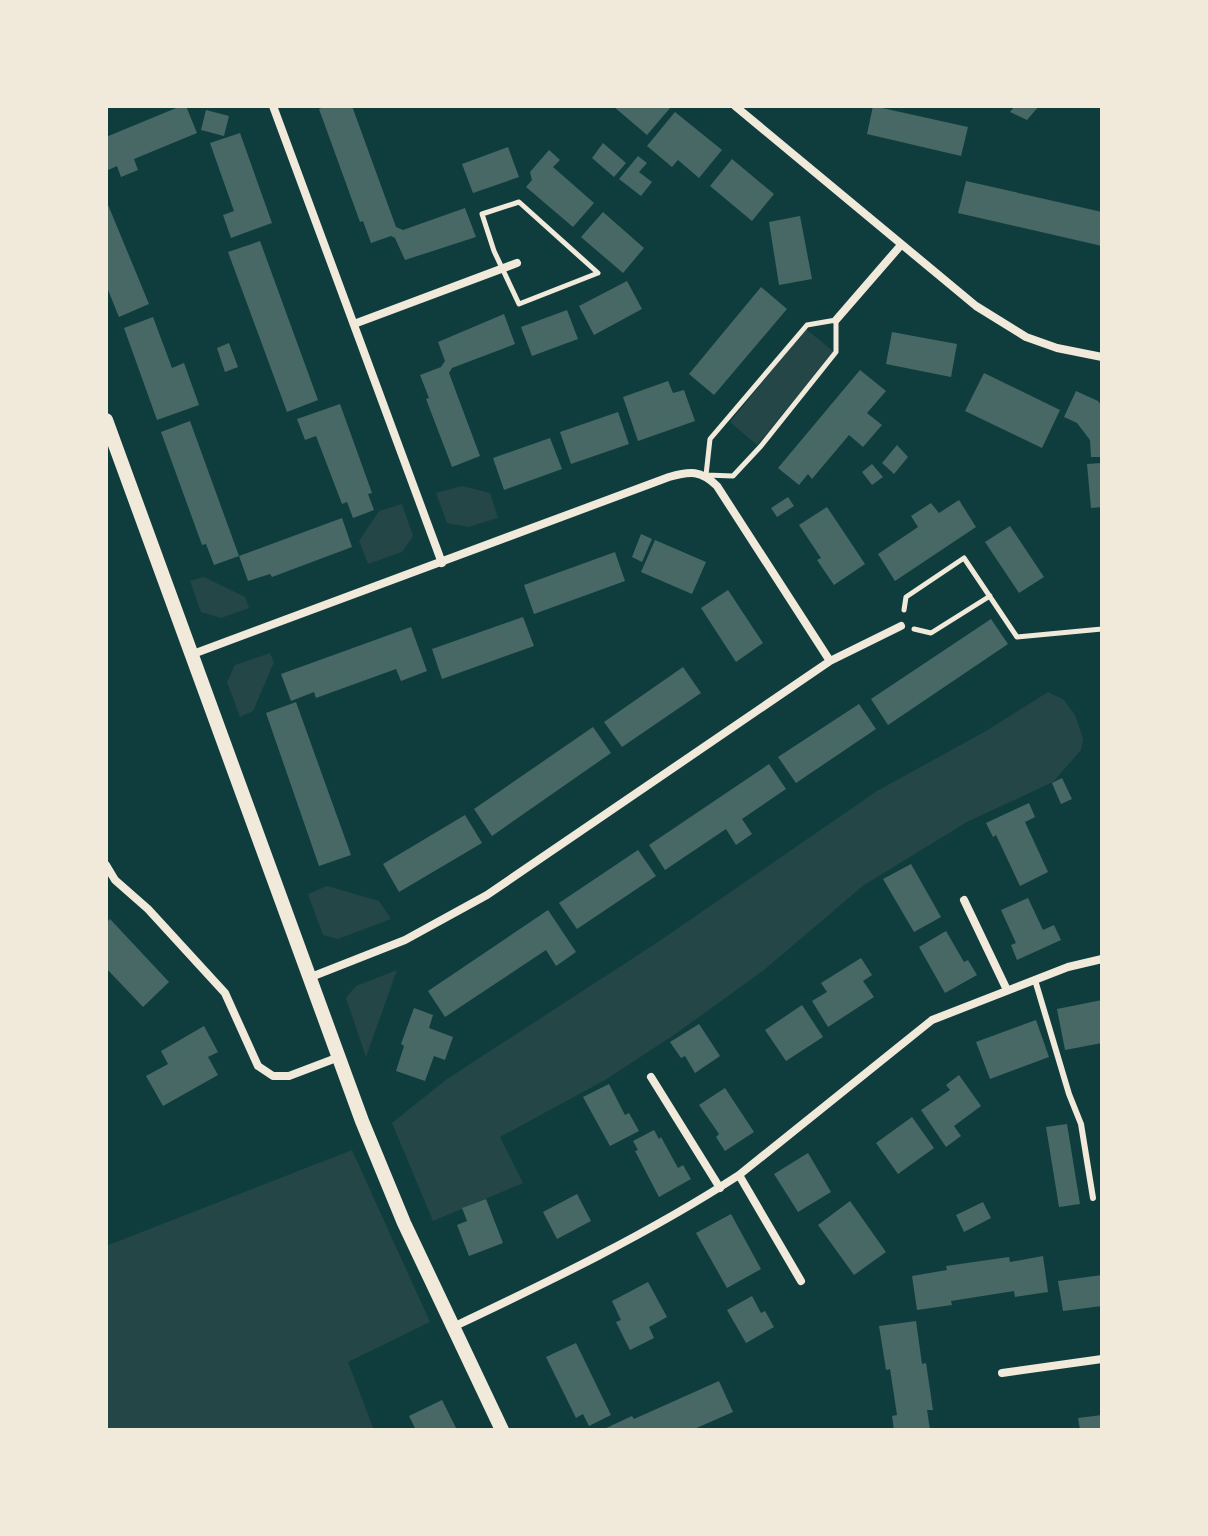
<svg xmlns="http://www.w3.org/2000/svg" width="1208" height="1536" viewBox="0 0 1208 1536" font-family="'Nunito Sans',sans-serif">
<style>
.green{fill:#244646}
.building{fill:#486865}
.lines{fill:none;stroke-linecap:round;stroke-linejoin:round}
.path{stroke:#f1e9da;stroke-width:5}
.service{stroke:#f1e9da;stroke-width:6}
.minor{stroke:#f1e9da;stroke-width:8}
.tertiary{stroke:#f1e9da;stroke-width:14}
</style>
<rect width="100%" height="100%" fill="#0f3d3e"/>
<path class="green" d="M806 329 834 352 757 445 730 422Z
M462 486 490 493 498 518 468 527 447 523 436 493Z
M402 504 413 536 402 552 368 564 359 541 379 511Z
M204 577 245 597 249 608 221 618 201 612 190 581Z
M270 653 274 662 253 711 240 717 227 682 235 665Z
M1048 692 1064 700 1075 715 1083 739 1081 750 1053 782 967 822 864 885 764 970 674 1035 605 1080 500 1137 523 1183 433 1221 392 1123 447 1079 658 942 877 791 986 731Z
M327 886 379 901 391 919 338 939 323 935 308 894Z
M397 970 366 1057 346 998 356 986Z
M352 1150 430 1322 348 1362 374 1430H106V1246Z"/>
<path class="building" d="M181 106H186L197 133 134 159 138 170 121 177 117 166 106 171V137Z
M327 106H352L396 227 403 230 465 208 476 237 405 260 395 238 391 236 371 243 363 221 360 222 319 109Z
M613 106H668L670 108 647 135Z
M873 106 968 127 961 156 867 134Z
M1015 106H1039L1027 120 1010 112Z
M206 110 229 116 224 136 201 130Z
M675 112 722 150 699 178 678 160 672 167 647 146Z
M240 133 272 223 231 238 223 215 234 211 210 143Z
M603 143 626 163 614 177 592 158Z
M508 147 519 177 473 193 462 164Z
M549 150 560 160 553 167 594 203 573 227 526 187 532 180 530 172Z
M638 156 647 163 639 172 652 182 641 196 619 179Z
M732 159 774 194 752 221 710 186Z
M966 181 1102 212V246L958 213Z
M106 200 149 304 119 317 106 285Z
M603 212 644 248 623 273 581 237Z
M800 216 812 279 779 285 769 222Z
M260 241 318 400 287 412 228 252Z
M627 281 642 309 594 335 579 306Z
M761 287 787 309 714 395 689 374Z
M567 310 578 339 532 356 521 327Z
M504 314 515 344 452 368 449 373 480 456 452 467 426 399 429 398 420 375 441 367 445 361 438 342Z
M153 317 172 368 184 363 199 405 157 420 124 328Z
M892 332 957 344 951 377 886 364Z
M229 343 238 367 225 372 217 348Z
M860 370 886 391 867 413 882 425 863 447 849 435 812 479 808 474 799 485 778 468Z
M984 373 1060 410 1042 448 965 411Z
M668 381 673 393 684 390 695 421 638 441 623 397Z
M1076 391 1098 401 1102 406V457H1091L1090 440 1077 423 1064 417Z
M340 404 372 493 368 494 374 510 353 518 347 502 342 504 316 436 305 440 297 419Z
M618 412 629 444 571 464 560 432Z
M190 421 239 556 214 565 206 544 202 545 161 432Z
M550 438 562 469 504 490 493 458Z
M897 445 908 457 894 474 882 463Z
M1102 463V507L1091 508 1087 464Z
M872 464 883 477 872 485 862 472Z
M788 497 794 506 777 517 771 508Z
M959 500 976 527 895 581 878 554 918 527 911 516 931 503 939 513Z
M827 507 865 564 834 585 817 560 821 558 799 525Z
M342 518 352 547 272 577 270 574 248 581 239 556Z
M1010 526 1044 577 1019 593 985 542Z
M641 534 652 539 642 562 632 557Z
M655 540 706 562 692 594 641 572Z
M615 552 625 581 534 614 524 585Z
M728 590 763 643 736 662 701 608Z
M523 617 534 646 442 679 432 649Z
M991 619 1008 644 888 725 871 699Z
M411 627 427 671 401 681 396 669 316 698 314 692 291 701 281 674Z
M683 667 701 693 622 747 604 722Z
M296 702 351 855 319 866 266 713Z
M859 704 876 729 796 783 778 757Z
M593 727 611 753 492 836 474 809Z
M769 764 786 789 742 819 752 834 736 845 726 829 665 870 649 845Z
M1062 778 1072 799 1061 804 1052 783Z
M1029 803 1035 817 1025 822 1048 872 1020 886 996 835 993 837 986 823Z
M465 815 482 843 399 892 383 864Z
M638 850 656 876 577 929 559 903Z
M911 864 941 917 914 932 883 879Z
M1028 898 1043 930 1054 925 1061 940 1017 960 1011 945 1016 943 1001 910Z
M548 910 576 952 556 966 546 950 445 1017 428 991Z
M110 919 169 982 143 1007 106 968V923Z
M946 931 964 962 968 960 977 975 945 993 919 947Z
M861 958 872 975 863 981 874 997 828 1027 812 1001 827 992 821 983Z
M1102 1000V1043L1065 1050 1057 1009Z
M802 1005 823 1037 786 1061 765 1030Z
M414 1008 433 1015 429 1028 453 1037 445 1060 434 1056 425 1081 396 1071 404 1046 401 1044Z
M1036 1020 1049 1057 990 1079 976 1042Z
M699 1024 720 1056 695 1073 685 1056 681 1058 670 1042Z
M204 1026 218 1052 208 1057 218 1075 163 1106 146 1076 168 1064 161 1051Z
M959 1075 981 1106 954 1126 961 1136 946 1147 921 1110 950 1090 946 1085Z
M609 1084 625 1115 629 1113 639 1131 610 1146 583 1097Z
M725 1088 754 1132 725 1151 716 1137 719 1134 699 1105Z
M912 1117 934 1148 898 1174 876 1143Z
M1067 1124 1080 1204 1059 1207 1046 1127Z
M654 1130 659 1139 661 1137 678 1168 683 1165 691 1179 659 1197 635 1151 638 1150 633 1141Z
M808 1153 831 1192 798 1212 774 1174Z
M577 1194 591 1221 557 1239 543 1212Z
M486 1199 503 1243 469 1256 457 1225 467 1221 462 1208Z
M850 1201 886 1252 854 1275 818 1225Z
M983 1202 991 1218 964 1232 956 1215Z
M731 1214 761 1269 727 1288 696 1233Z
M1043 1256 1048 1292 1015 1297 1014 1291 951 1301 952 1305 917 1310 912 1276 947 1270 946 1266 1009 1257 1010 1262Z
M1102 1275V1306L1063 1311 1058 1281Z
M648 1282 667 1317 649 1327 654 1338 630 1350 616 1322 621 1320 612 1301Z
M752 1296 761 1313 765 1311 774 1327 746 1343 727 1310Z
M916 1321 922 1364 926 1363 933 1410H927L930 1430H894L892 1416 897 1415 890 1369 886 1370 879 1326Z
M576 1343 611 1415 589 1426 583 1414 576 1418 546 1357Z
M719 1381 733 1412 692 1430H602L632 1416 634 1419Z
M442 1400 457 1430H416L409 1416Z
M1102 1415V1430H1080L1078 1418Z"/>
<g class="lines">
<path class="path" d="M519 202 598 273 519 304 494 251 482 214Z
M836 320V352L761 446 733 476 706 475 710 439 807 325Z
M904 610 906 597 964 558 1017 637 1102 629
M914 629 931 633 990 596"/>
<path class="service" d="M1035 980 1069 1094 1081 1124 1093 1198"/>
<path class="minor" d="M273 106 442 563
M735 106 976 306 1026 337 1057 348 1102 357
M836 320 901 245
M354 324 517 263
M193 654 669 477C690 471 701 470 717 486L830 661
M106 865 115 880 148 909 225 993 258 1066 273 1076H289L339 1057
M964 900 1007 990
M311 977 405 940 487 895 830 661 901 626
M651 1077 720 1188
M739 1175 801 1281
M453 1327C550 1281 648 1234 739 1175L932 1020 1068 967 1102 959
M1002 1373 1102 1359"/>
<path class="tertiary" d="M106 420 362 1121 404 1223 502 1430"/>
</g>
<rect width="1208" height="1536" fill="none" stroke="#f1e9da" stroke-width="216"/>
</svg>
